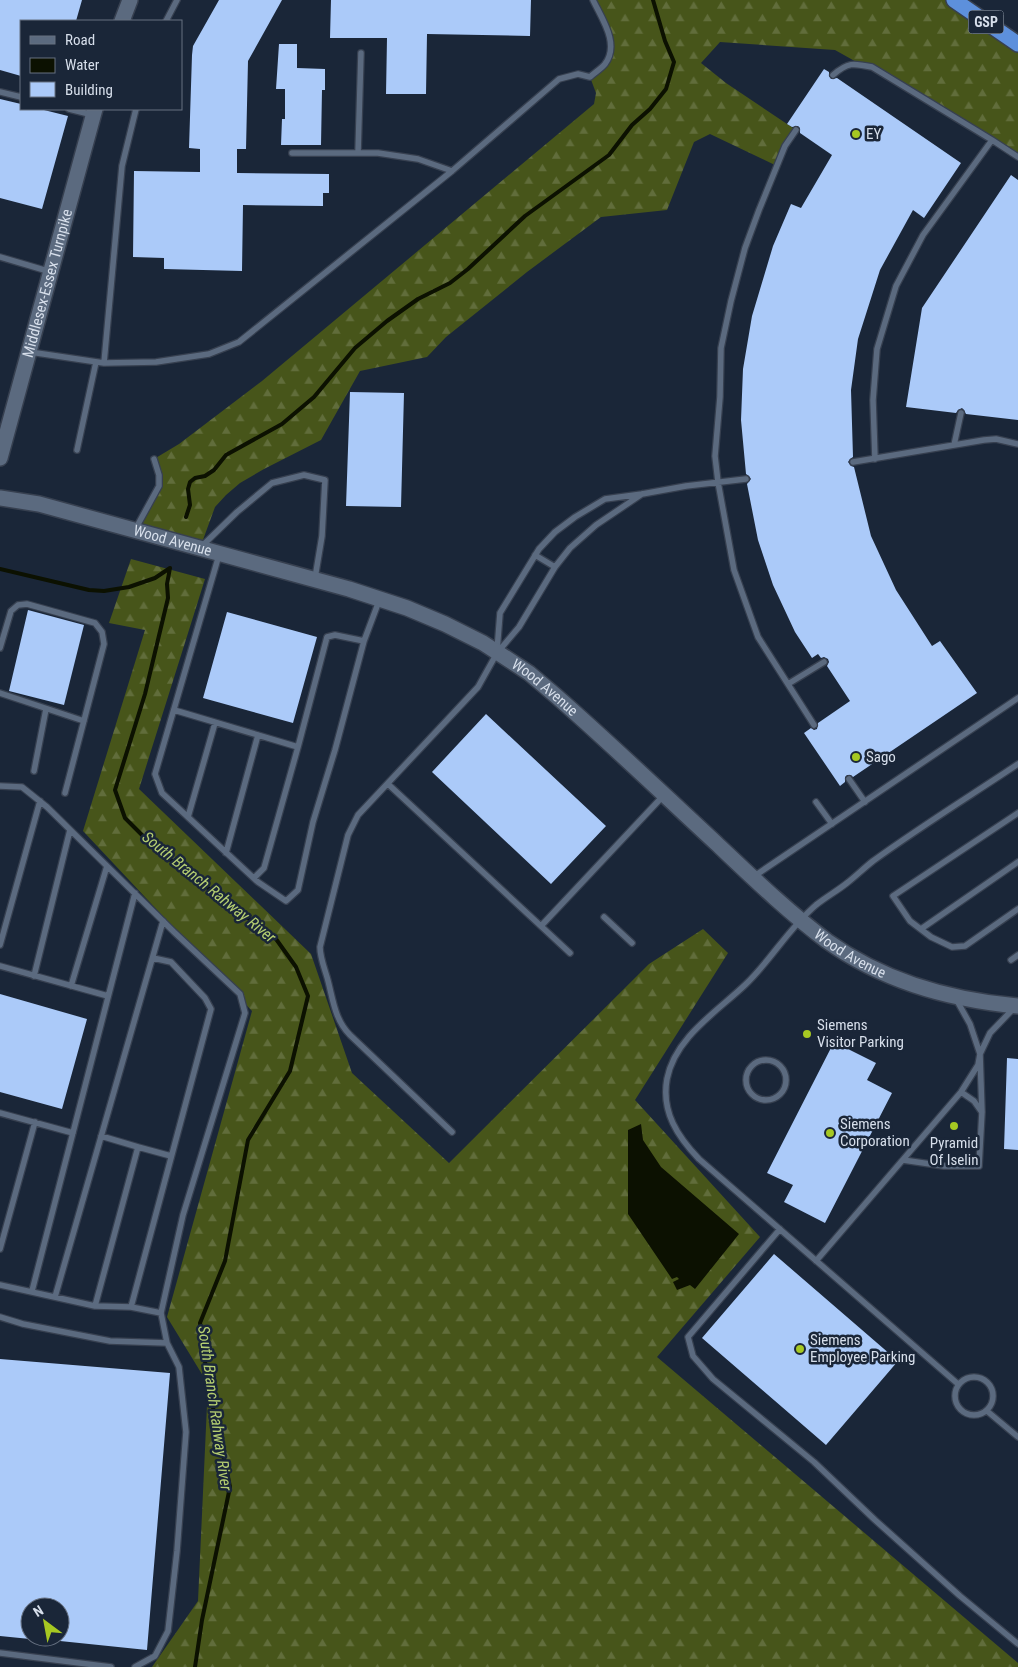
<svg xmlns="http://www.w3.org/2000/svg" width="1018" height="1667" viewBox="0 0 1018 1667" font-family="'Roboto Condensed',sans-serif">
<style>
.forest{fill:url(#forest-firs)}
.water{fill:#0c1101}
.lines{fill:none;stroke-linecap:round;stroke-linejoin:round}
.stream{stroke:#0c1101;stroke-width:4}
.building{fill:#abcaf9}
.lane-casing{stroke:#374050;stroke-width:8}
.secondary-casing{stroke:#374050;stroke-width:18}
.highway-casing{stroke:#374050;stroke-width:18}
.lane{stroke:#5b6a7f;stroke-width:5.5}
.secondary{stroke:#5b6a7f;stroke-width:15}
.highway{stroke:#5d90dc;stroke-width:15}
.poi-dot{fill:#a6c822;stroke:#1a2638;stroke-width:2}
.labels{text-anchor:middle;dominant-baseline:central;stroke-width:5;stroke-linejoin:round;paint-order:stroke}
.shield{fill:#1a2638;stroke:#9ea8b5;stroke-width:1}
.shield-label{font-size:14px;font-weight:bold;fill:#d7dfeb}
.poi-label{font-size:15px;fill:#d7dfeb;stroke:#1a2638;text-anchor:start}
.street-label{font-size:15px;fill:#d7dfeb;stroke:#1a2638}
.water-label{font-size:16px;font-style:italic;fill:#b5ce71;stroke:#1a2638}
</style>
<defs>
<pattern id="forest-firs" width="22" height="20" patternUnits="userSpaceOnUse" patternTransform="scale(1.25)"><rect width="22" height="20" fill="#47551a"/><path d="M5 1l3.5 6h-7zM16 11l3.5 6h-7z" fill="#616d3b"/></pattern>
</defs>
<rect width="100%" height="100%" fill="#1a2638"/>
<path class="forest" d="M593 0H954L1018 44V157L872 67 860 64 835 50 720 42 701 63 726 83 796 130 777 166 710 134 694 142 667 210 601 217 527 272 446 337 427 357 360 371 321 440 264 469 240 483 226 495 215 507 200 548 135 530 159 486 154 459 179 444 262 381 594 104 596 93 590 77 605 63 611 47Z
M131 559 205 579 139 789 311 954 352 1073 449 1163 649 964 703 929 728 953 635 1100 760 1237 657 1357 1018 1663V1667H152L198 1601 208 1384 167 1317 252 1011 83 831 145 630 109 623Z"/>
<path class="water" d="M641 1124 643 1140 661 1167 739 1234 695 1289 690 1285 677 1290 673 1282 679 1279 677 1277 672 1279 628 1214V1130Z"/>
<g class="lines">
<path class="stream" d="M186 517 190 505 188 489 190 482 195 478 205 476 214 470 226 455 282 424 314 397 355 348 387 321 418 299 450 283 468 269 525 216 609 155 632 125 650 109 666 89 674 62 665 41 653 0
M170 568 167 584 168 598 145 694 115 790 125 818 156 849 276 939 296 967 308 996 290 1071 248 1140 225 1261 200 1323 208 1384 230 1487 202 1620 195 1667
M0 569 89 590 104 591 129 587 155 578 170 568"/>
</g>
<path class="building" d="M0 0H82L76 21H21V76L0 70Z
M219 0H282L248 61 246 149H237V173L329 174V193H323V206L243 205 242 271 164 269V258L133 257 134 171 200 172V149L189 148 192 55 193 46Z
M331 0H531L530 36 427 34 426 94H386L387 38H330Z
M279 44H297V68L325 69V90H322L321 145H281L282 119H285V89H276Z
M824 69 829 72V76L831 79 837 78 961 163 924 218 913 210 880 270 858 339 851 390 853 457 850 459 848 462 851 466 854 467 871 536 896 590 932 646 940 641 977 693 853 777 851 775H847L845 777V782L840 786 804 733 811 728 814 730 817 729 818 723 850 701 827 666 829 662 828 659 824 657 821 658 818 654 812 658 795 632 773 585 758 540 747 484 751 479 749 476 746 474 741 420 743 369 752 316 773 246 791 204 801 208 832 155 800 133V128L798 126 792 127 787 124Z
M0 99 21 104V109H40L68 116 42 209 0 198Z
M1011 175 1018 180V420L966 414 964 410 962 408 958 410 956 413 906 407 922 308Z
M350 392 404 393 401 507 346 506Z
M28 610 84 625 64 705 9 691Z
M227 612 317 637 293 723 203 698Z
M486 714 606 826 551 884 432 772Z
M0 994 87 1019 62 1109 0 1092Z
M834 1042 876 1063 867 1080 892 1093 825 1223 784 1202 793 1185 767 1173Z
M1007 1058 1018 1059V1150L1004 1149Z
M774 1254 898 1361 826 1445 702 1338Z
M0 1359 170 1373 147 1650 60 1641V1607H30V1639L0 1636Z"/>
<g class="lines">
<defs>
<path id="lane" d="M166 21 177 0
M833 75C848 62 853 63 872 67L992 140
M0 92 21 97
M69 109 93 115
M796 130 785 146 759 210 745 248 731 301 721 348 720 397 715 456 718 482 734 570 758 637 814 725
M292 153H378L418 159 452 171
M358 153 361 53
M0 257 51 272
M30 352 104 363 156 362 209 354 239 342 452 171 559 79 578 74 590 77C594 73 601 69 605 64 620 44 602 19 593 0
M104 363 122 166 136 109
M954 445 961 413
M77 450 96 362
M875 459 873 400 877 349 896 286 923 235 992 140 1018 157
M853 462 984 440 996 439 1018 444
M136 528 159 486V475L154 459
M201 547 237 512 272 483 304 475 325 480 322 536 315 578
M219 555 155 774 162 793 258 882 286 901 298 890 313 822 335 750 364 641 379 601
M535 555 555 567
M0 648 11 611 18 605 27 604 95 623 102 632 104 644 65 793
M497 651 500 613 539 549 555 532 575 517 605 499 642 494 686 486 746 479
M788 684 824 662
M0 693 84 721
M174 710 298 747 327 637 335 635 364 641
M34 771 46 709
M849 779 865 802
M388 784 570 953
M0 786 22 787 47 807 174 932 240 994 245 1013 183 1215 161 1313 131 1307 95 1306 0 1285
M816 802 832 824
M1018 813 893 896 910 921 931 937 952 947 965 946 1018 909
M188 817 215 723
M226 853 258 735
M753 877 1018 698
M254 878 264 868 298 747
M604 917 632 943
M541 926 664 795
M921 929 1018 862
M0 945 40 801
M1011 960 1018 955
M0 966 108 996
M34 976 70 830
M71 986 107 866
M746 1080a20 20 0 1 1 40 0a20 20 0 1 1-40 0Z
M961 1092 974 1101 981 1111
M0 1113 73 1133
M452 1132 350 1035C334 1019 333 998 327 977 324 967 320 957 320 947L348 835 358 815 478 687 497 653 519 627 555 567 570 548 596 525 642 494
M138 1147 171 1156
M903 1160 944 1166H979L982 1112 980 1054 970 1024 956 999
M780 1229 688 1337 693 1356 713 1379 814 1462 875 1520 960 1596 1018 1644
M0 1249 35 1122
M816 1261 961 1092 978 1065 980 1054 990 1033 1014 1008
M32 1291 135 893
M55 1297 163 921
M95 1306 138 1147 101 1136
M131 1307 211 1009 205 998 171 962 153 958
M0 1317 23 1324 110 1341 167 1343
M955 1396a19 19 0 1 1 38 0a19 19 0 1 1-38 0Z
M958 1384 699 1159C678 1137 661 1112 667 1079 675 1037 718 1011 746 984 771 960 789 928 816 905 826 897 837 891 847 883 856 876 864 868 873 861 920 827 970 796 1018 764
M987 1411 1018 1437
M0 1653 111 1667
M135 1667 155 1656 168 1631 177 1551 186 1432 179 1367 167 1343 161 1313"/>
<g id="secondary">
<path d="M122 21 130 0"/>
<path id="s1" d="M0 458 95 109"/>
<path id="s2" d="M0 498 39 504 349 589 407 608 445 624 483 643 529 673 555 695C610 743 663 794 716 843 752 877 787 911 827 941 883 981 950 1000 1018 1006"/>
</g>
<path id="highway" d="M954 0 1018 44"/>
</defs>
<use href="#lane" class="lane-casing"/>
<use href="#secondary" class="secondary-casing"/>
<use href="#highway" class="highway-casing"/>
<use href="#lane" class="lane"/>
<use href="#secondary" class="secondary"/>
<use href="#highway" class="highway"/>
</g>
<g class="poi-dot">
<circle cx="856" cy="134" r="5"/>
<circle cx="856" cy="757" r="5"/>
<circle cx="807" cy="1034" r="5"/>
<circle cx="954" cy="1126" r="5"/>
<circle cx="830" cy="1133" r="5"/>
<circle cx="800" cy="1349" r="5"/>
</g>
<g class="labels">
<rect class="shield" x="968.5" y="10.5" width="35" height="23" rx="4"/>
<g class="shield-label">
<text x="986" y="22">GSP</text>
</g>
<g class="poi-label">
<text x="866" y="134">EY</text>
<text x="866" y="757">Sago</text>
<text x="817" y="1025">Siemens<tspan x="817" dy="17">Visitor Parking</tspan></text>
<text x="840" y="1124">Siemens<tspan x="840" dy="17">Corporation</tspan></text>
<text x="954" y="1143" text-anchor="middle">Pyramid<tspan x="954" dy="17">Of Iselin</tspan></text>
<text x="810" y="1340">Siemens<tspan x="810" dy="17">Employee Parking</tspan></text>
</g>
<g class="street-label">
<text stroke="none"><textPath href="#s1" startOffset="181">Middlesex-Essex Turnpike</textPath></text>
<text stroke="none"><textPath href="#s2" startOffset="178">Wood Avenue</textPath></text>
<text stroke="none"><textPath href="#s2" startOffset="582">Wood Avenue</textPath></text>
<text stroke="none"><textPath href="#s2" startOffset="988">Wood Avenue</textPath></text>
</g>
<g class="water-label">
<text transform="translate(209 887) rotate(39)">South Branch Rahway River</text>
<text transform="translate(215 1408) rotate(82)">South Branch Rahway River</text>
</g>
</g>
<rect x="20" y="20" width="162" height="90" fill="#1a2638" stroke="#667080"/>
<rect x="30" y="36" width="25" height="8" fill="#5b6a7f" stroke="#667080"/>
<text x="65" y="45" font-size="15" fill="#d7dfeb">Road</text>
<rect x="30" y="58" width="25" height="15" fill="#0c1101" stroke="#667080"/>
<text x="65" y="70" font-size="15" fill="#d7dfeb">Water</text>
<rect x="30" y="82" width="25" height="15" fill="#abcaf9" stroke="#667080"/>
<text x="65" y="95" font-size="15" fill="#d7dfeb">Building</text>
<g transform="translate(45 1622) rotate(328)"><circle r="24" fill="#1a2638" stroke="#667080"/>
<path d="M0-4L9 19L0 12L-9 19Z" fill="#a6c822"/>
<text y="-8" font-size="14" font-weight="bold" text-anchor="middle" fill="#d7dfeb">N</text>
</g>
</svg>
